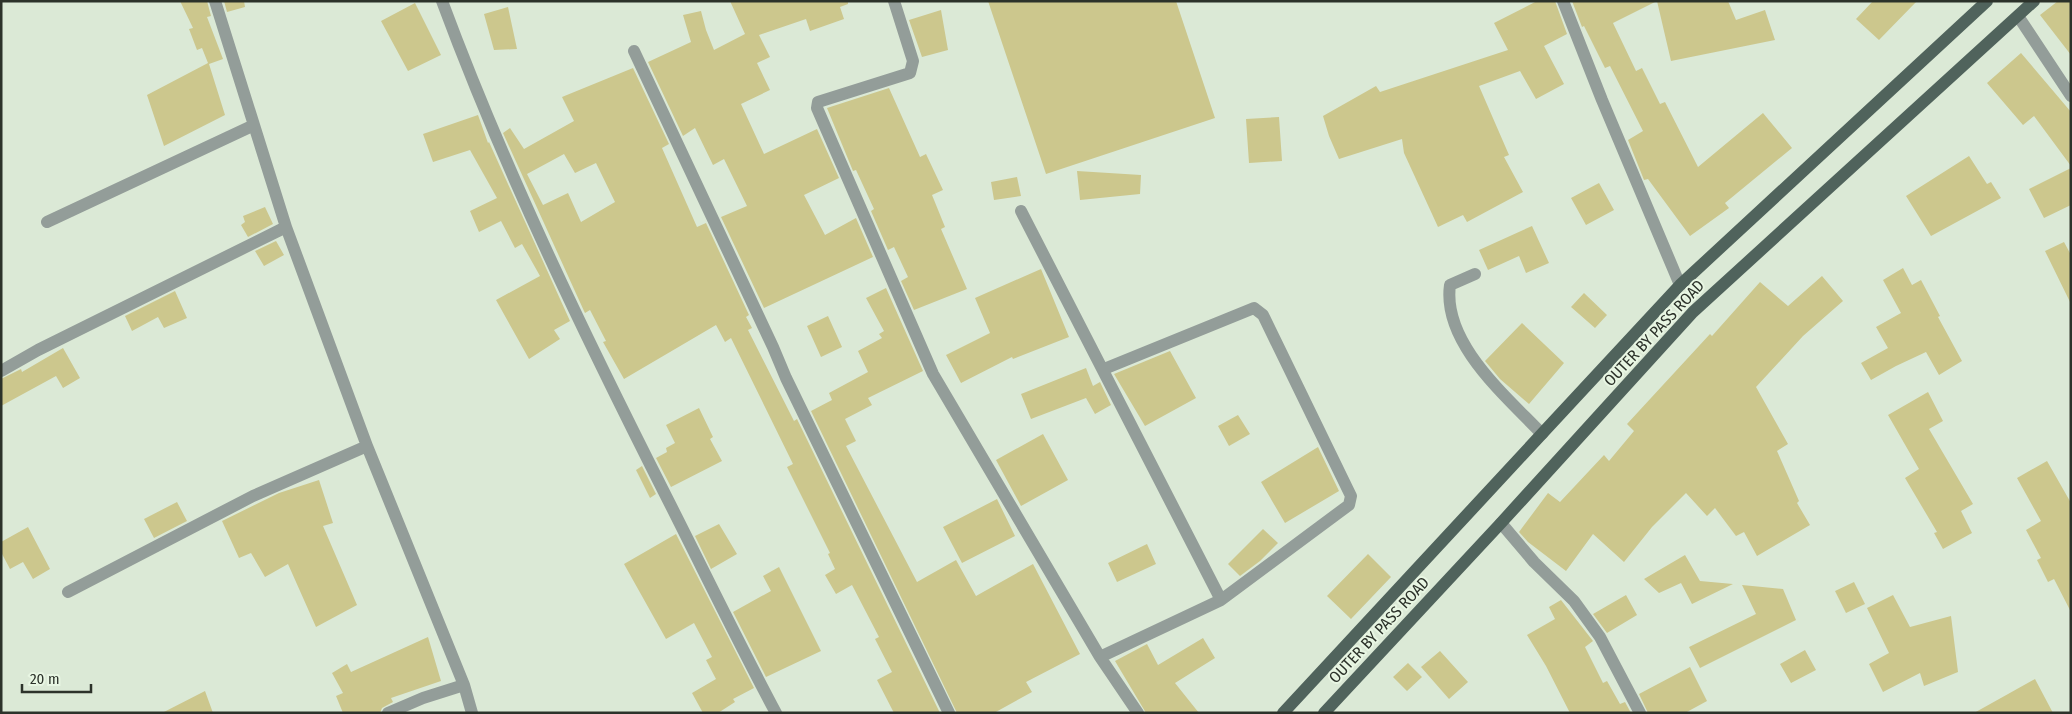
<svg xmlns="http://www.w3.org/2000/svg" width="2072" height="714" viewBox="0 0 2072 714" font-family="'Fira Sans Condensed',sans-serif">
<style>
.building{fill:#ccc78d;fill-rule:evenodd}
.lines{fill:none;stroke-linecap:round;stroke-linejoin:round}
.minor{stroke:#939d99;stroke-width:12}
.major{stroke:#50635c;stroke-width:12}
.labels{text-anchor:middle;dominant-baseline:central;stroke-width:4;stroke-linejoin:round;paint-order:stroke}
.street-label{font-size:16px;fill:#2c322a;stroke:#e8f6e3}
</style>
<rect width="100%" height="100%" fill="#dbe9d6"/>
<path class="building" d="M180 1H207L211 16 207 17 223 59 209 64 225 115 164 146 147 95 208 63 202 48 197 50 189 29 193 28Z
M224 1H244L245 7 227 12Z
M730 1H848V4L840 7 844 19 810 31 806 19 759 35 770 57 757 63 770 90 741 104 764 154 817 129 839 178 804 195 825 235 856 218 873 257 764 308 721 217 747 206 724 159 713 165 695 128 683 136 648 62 691 42 683 15 701 11 706 30 714 50 745 34Z
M988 1H1176L1215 118 1046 174Z
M1537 1H1555L1567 34 1544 46 1564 84 1536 99 1520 71 1479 86 1509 155 1504 157 1523 192 1467 222 1463 215 1438 227 1404 153 1402 139 1339 159 1329 136 1323 116 1376 86 1380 92 1508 50 1494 23Z
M1572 1H1728L1736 20 1765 10 1775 40 1671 61 1657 1 1613 23 1636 71 1642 68 1660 104 1665 102 1698 167 1763 113 1792 148 1725 203 1729 208 1690 236 1648 179 1644 180 1628 140 1643 131 1610 66 1605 68 1584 26 1582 27Z
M1873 1H1917L1879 40 1856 19Z
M2058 1H2071V55L2040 15Z
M415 3 441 55 408 71 381 21Z
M508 7 517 49 494 50 484 14Z
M941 10 948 50 922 57 909 20Z
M2021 53 2071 112V166L2034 116 2023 125 1987 83Z
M633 68 669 144 662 148 697 227 706 223 749 315 746 317 752 328 748 330 794 421 797 419 940 713H894L877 680 892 672 875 639 879 637 852 585 836 594 825 575 835 569 828 554 830 553 787 467 793 464 731 338 725 342 716 325 624 379 603 342 606 341 590 310 585 313 584 311 503 133 510 128 524 149 574 121 562 97ZM564 154 575 173 596 163 615 202 581 222 568 193 543 205 527 174Z
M889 88 920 157 926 154 943 190 932 195 945 227 941 229 967 289 914 310 901 281 908 277 894 247 888 250 871 211 874 209 856 170 853 171 827 108Z
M478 115 488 143 489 142 570 321 554 330 560 339 529 359 496 300 540 276 522 244 515 248 501 221 479 232 470 211 497 198 470 150 433 162 423 134Z
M1279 117 1282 161 1249 163 1246 119Z
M1969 156 1987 184 1991 182 2001 198 1931 236 1906 196Z
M2071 168V205L2044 218 2029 189Z
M1077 171 1141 175 1140 194 1080 200Z
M1017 177 1021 196 994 200 991 182Z
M1599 183 1614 210 1586 225 1571 198Z
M265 207 273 224 248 237 241 225 245 222 243 216Z
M1532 226 1549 263 1526 273 1519 256 1488 270 1479 250Z
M276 241 284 255 264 266 255 251Z
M2064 242 2071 255V304L2045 251Z
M1903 268 1912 285 1921 280 1940 316 1938 317 1962 361 1939 375 1926 352 1896 366 1871 380 1861 363 1888 348 1876 327 1901 313 1883 280Z
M1041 269 1069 337 1013 359 1012 357 961 383 946 355 990 333 975 298Z
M1822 276 1843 301 1803 336 1756 387 1788 444 1777 451 1799 501 1797 503 1810 525 1757 556 1744 532 1736 536 1715 508 1707 516 1686 493 1652 527 1624 562 1593 534 1566 571 1528 542 1519 532 1548 493 1560 502 1604 455 1609 461 1634 431 1627 424 1710 334 1712 336 1760 282 1788 306Z
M886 288 923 371 868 398 872 405 845 419 856 441 846 446 917 582 956 560 976 596 1033 564 1080 654 1026 682 1032 692 994 713H957L811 411 832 400 829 393 868 372 858 351 882 338 879 334 884 331 866 298Z
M175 291 187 318 164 328 158 317 132 331 125 316Z
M1584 293 1607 315 1595 328 1571 307Z
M828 316 842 347 821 357 807 326Z
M1522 323 1564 363 1529 404 1500 379 1485 361Z
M63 348 80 378 63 388 56 376 1 406V379L21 369 22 372Z
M1170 351 1196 398 1145 426 1114 374Z
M1086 368 1093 386 1100 382 1111 405 1095 414 1086 398 1031 419 1021 394Z
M1928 392 1943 421 1929 429 1973 504 1961 511 1972 533 1943 549 1934 533 1937 532 1905 478 1919 469 1888 415Z
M699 408 713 437 710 439 722 461 671 487 656 458 667 452 666 448 675 443 666 425Z
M1238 415 1250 434 1229 446 1218 426Z
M1043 434 1068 480 1021 506 996 460Z
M1318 447 1339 491 1285 523 1261 482Z
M2047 461 2071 503V612L2054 579 2048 582 2037 560 2041 558 2026 530 2041 521 2017 478Z
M642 466 656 494 650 498 636 470Z
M319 480 333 523 323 526 357 605 316 627 288 564 265 577 251 553 239 558 222 521 279 493Z
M997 499 1015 536 962 563 943 527Z
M177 502 187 521 154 538 144 519Z
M719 524 737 554 711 569 695 536Z
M28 527 50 569 33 579 23 562 10 569 1 552V542Z
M1263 529 1278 543 1260 561 1240 576 1228 564Z
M676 534 754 688 733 699 735 702 718 713H703L692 693 716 679 706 660 712 657 694 623 666 639 624 564Z
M1147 544 1156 564 1117 582 1108 563Z
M1368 554 1391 577 1351 619 1327 596Z
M1685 555 1700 581 1733 584 1692 604 1681 583 1659 593 1644 579Z
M779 567 821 651 766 677 733 612 771 591 763 576Z
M1854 582 1865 604 1846 613 1835 591Z
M1742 585 1783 589 1796 620 1700 668 1689 647 1756 614Z
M1626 595 1637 615 1607 633 1593 614Z
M1893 595 1910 627 1951 616 1958 672 1924 686 1920 673 1883 692 1869 664 1889 653 1867 608Z
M1561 600 1593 641 1585 647 1603 683 1607 681 1620 704 1625 702 1631 713H1570L1546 666 1527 635 1555 619 1549 607Z
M428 637 441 681 391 698 393 702 382 708 380 713H343L336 696 343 693 332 673 347 664 351 672Z
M1203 638 1215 658 1175 683 1199 713H1146L1115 661 1147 644 1158 665Z
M1805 650 1816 670 1791 683 1780 664Z
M1440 651 1468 682 1449 699 1421 667Z
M1408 663 1422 677 1407 691 1393 677Z
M1690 667 1707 701 1685 713H1648L1639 694Z
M2035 679 2053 713H1974Z
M205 691 213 713H162Z"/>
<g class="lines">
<path class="minor" d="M215 1 286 227 367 446 464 685 472 713
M442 1C505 171 585 336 667 498 703 569 738 642 776 713
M894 1 913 61 910 73 818 102 817 108 933 374 1100 657 1138 713
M1563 1 1602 100 1680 285
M2018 16 2071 96
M634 51 773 347 786 378 949 713
M1021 211 1221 600
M47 222 252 126
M1475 274 1450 285C1442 343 1506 396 1542 434
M1 371 38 350 286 227
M1501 523 1534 562 1574 601 1600 637 1640 713
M68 592 253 496 367 446
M1100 657 1221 600 1349 505 1351 496 1263 315 1254 308 1104 369
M388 713 423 698 464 685"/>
<path class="major" d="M1283 713 1680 285 1987 1
M1324 713 1501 523 1693 312 2034 1"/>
</g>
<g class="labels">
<g class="street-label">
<text transform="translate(1654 333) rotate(-47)">OUTER BY PASS ROAD</text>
<text transform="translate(1379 630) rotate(-47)">OUTER BY PASS ROAD</text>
</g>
</g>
<rect width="2072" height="714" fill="none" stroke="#2c322a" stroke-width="5"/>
<path d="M22 684v8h69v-8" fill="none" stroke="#2c322a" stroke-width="2.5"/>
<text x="30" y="684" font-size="15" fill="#2c322a" stroke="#e8f6e3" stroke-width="4" paint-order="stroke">20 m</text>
</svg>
